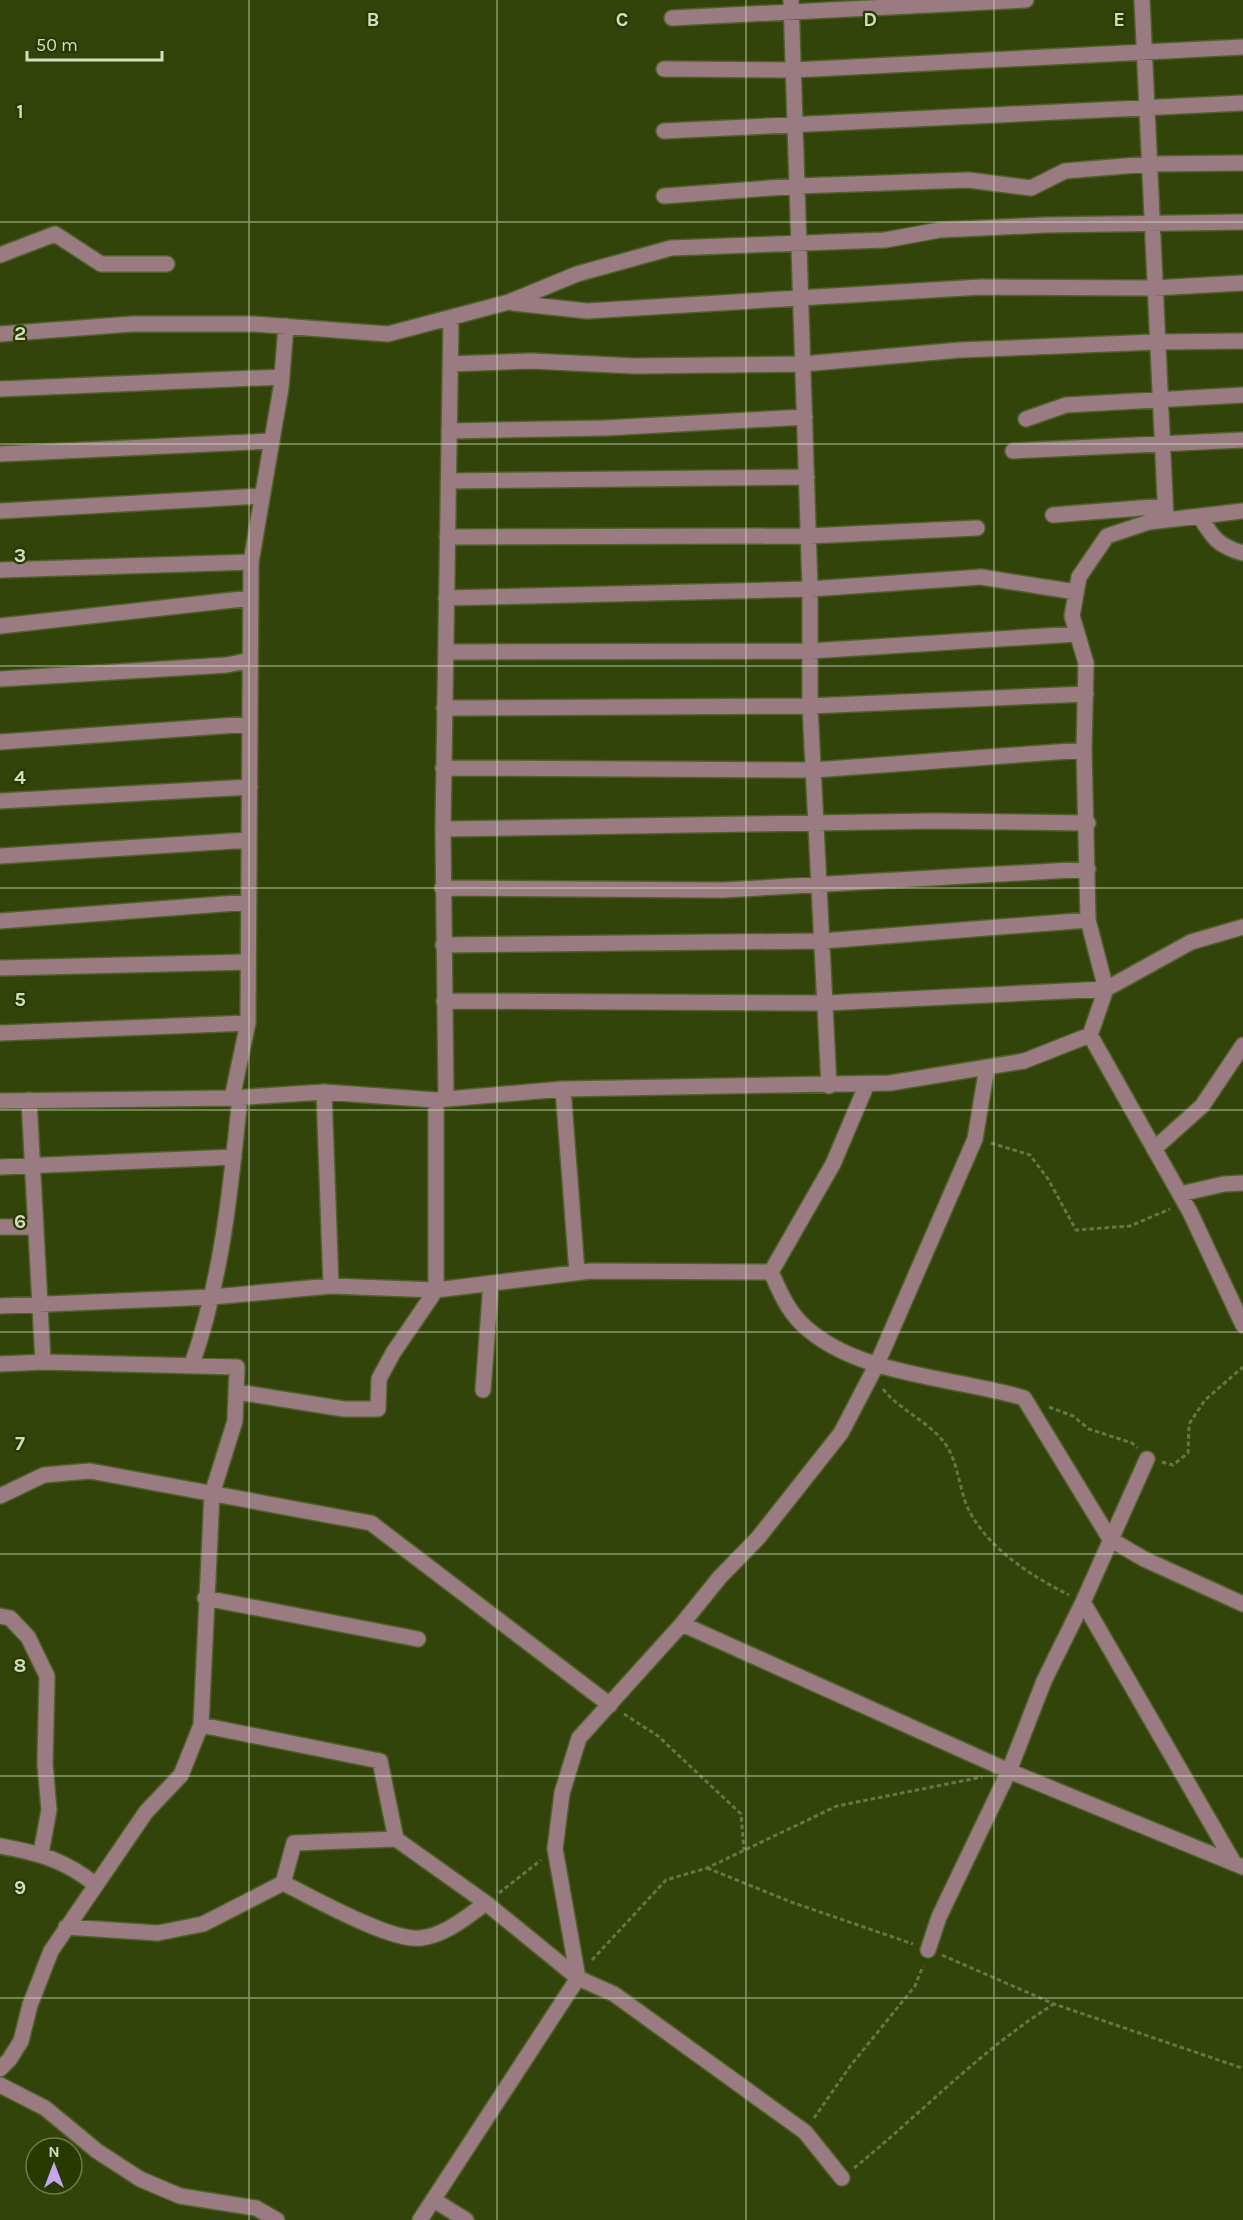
<svg xmlns="http://www.w3.org/2000/svg" width="1243" height="2220" viewBox="0 0 1243 2220" font-family="Karla,sans-serif">
<style>
.lines{fill:none;stroke-linecap:round;stroke-linejoin:round}
.minor-casing{stroke:#50602b;stroke-width:18}
.path{stroke:#677645;stroke-width:3;stroke-dasharray:4.5 3;stroke-linecap:butt}
.minor{stroke:#997b81;stroke-width:15}
.grid{fill:none;stroke:#d2dec0;stroke-width:1.5;stroke-opacity:0.55}
.grid-label{font-size:20px;text-anchor:middle;font-weight:bold;fill:#d2dec0;stroke:#293a00;stroke-width:4.5;stroke-linejoin:round;paint-order:stroke}
</style>
<rect width="100%" height="100%" fill="#33440a"/>
<g class="lines">
<defs>
<path id="minor" d="M791 0 810 589V706L829 1086
M1142 0 1166 520
M672 18 1026 0
M664 69 794 70 1243 47
M664 131 1243 103
M664 196 797 186 968 180 1031 188 1065 171 1149 164 1243 163
M0 255 55 234 101 264H167
M513 303 587 311 981 287 1154 288 1243 283
M0 334 132 324H253L388 334 509 302 577 274 671 248 885 240 940 230 1045 225 1243 222
M450 364 531 361 635 366 803 364 960 350 1156 342 1243 341
M0 389 282 377
M1026 419 1066 405 1243 395
M449 431 605 428 805 417
M1013 451 1243 440
M0 454 271 441
M448 481 807 477
M0 511 262 496
M1053 515 1165 506
M1200 517C1213 538 1218 546 1243 553
M447 537 808 536 977 528
M0 570 251 562
M446 598 810 589 981 577 1076 592
M0 626 251 598
M447 652 810 651 1077 634
M0 679 227 665 250 660
M444 708 810 706 1086 694
M0 742 250 724
M443 768 814 770 1084 750
M0 801 250 787
M443 829 936 821 1088 823
M0 856 249 840
M442 888 723 890 1088 869
M0 921 249 902
M443 945 823 941 1088 920
M0 968 248 962
M444 1001 826 1003 1106 989 1088 920 1084 750 1086 663 1072 616 1079 577 1107 536 1149 522 1243 511
M0 1033 248 1023
M1090 1035 1190 1212 1243 1325
M563 1089 577 1272
M324 1092 331 1286
M232 1098 248 1023 251 562 281 388 286 326
M446 1099 443 829 451 318
M29 1100 43 1362
M0 1101 232 1098 324 1092 436 1100 563 1089 890 1083 1024 1061 1090 1035 1106 989 1191 942 1243 927
M1154 1149 1202 1106 1243 1045
M0 1167 234 1157
M1180 1194 1224 1184 1243 1183
M0 1227H36
M771 1272C779 1290 787 1309 801 1323 854 1376 955 1377 1024 1398L1110 1539 1144 1559 1243 1604
M771 1272 833 1164 867 1084
M0 1306 212 1297 331 1286 436 1290 591 1271 771 1272
M0 1364 43 1362 237 1367 235 1421 212 1494 201 1725 181 1775 146 1812 51 1951 30 2005 21 2041 9 2060 0 2069
M192 1364C222 1279 231 1186 240 1097
M483 1390 491 1283
M238 1392 344 1409H378L379 1379 393 1353 436 1290V1100
M1147 1459 1083 1602 1234 1863
M0 1496 44 1475 90 1471 371 1523 610 1705
M205 1598 418 1639
M0 1616 10 1618 28 1637 47 1676 45 1764 49 1810 41 1853
M682 1624 1009 1771 1243 1867
M201 1725 380 1761 396 1839
M0 1846C39 1853 65 1860 96 1885
M283 1883 294 1843 396 1839 486 1903 578 1978 614 1994 805 2132 842 2178
M66 1927 158 1933 203 1924 283 1883C312 1897 391 1942 421 1938 446 1935 466 1917 486 1903
M928 1950 939 1917 1009 1771 1044 1681 1083 1602
M0 2085 45 2108 97 2151 140 2179 180 2196 256 2208 277 2220
M434 2200 466 2220
M420 2220 578 1978 555 1849 562 1793 579 1738 682 1624 720 1577 758 1538 841 1433 877 1364 975 1139 987 1067"/>
</defs>
<use href="#minor" class="minor-casing"/>
<path class="path" d="M991 1143 1030 1155 1048 1179 1076 1230 1130 1226 1170 1209
M883 1389C901 1412 932 1422 948 1448 957 1464 959 1483 965 1501 981 1544 1029 1575 1069 1595
M1049 1407 1073 1416 1089 1429 1132 1443 1137 1448
M1162 1462 1173 1465 1188 1453 1189 1424 1205 1400 1243 1367
M624 1714 658 1736 741 1814 744 1850
M707 1868 791 1902 913 1944
M499 1893 541 1860
M942 1955 1054 2004 1242 2068
M592 1960 666 1880 707 1868 837 1806 982 1777
M814 2118 851 2065 915 1986 923 1966
M854 2168C921 2114 980 2050 1054 2004"/>
<use href="#minor" class="minor"/>
</g>
<path class="grid" d="M249 0V2220M497 0V2220M746 0V2220M994 0V2220M0 222H1243M0 444H1243M0 666H1243M0 888H1243M0 1110H1243M0 1332H1243M0 1554H1243M0 1776H1243M0 1998H1243"/>
<g class="grid-label">
<text x="373" y="26">B</text>
<text x="622" y="26">C</text>
<text x="870" y="26">D</text>
<text x="1119" y="26">E</text>
<text x="20" y="118">1</text>
<text x="20" y="340">2</text>
<text x="20" y="562">3</text>
<text x="20" y="784">4</text>
<text x="20" y="1006">5</text>
<text x="20" y="1228">6</text>
<text x="20" y="1450">7</text>
<text x="20" y="1672">8</text>
<text x="20" y="1894">9</text>
</g>
<g transform="translate(54 2166)"><circle r="28" fill="#293a00" stroke="#6d7c4d" stroke-width="1.5"/>
<path d="M0-4.5L10 22L0 15L-10 22Z" fill="#c7a6ef"/>
<text y="-9" font-size="16" font-weight="bold" text-anchor="middle" fill="#d2dec0">N</text>
</g>
<path d="M27 51v9h135v-9" fill="none" stroke="#d2dec0" stroke-width="3"/>
<text x="36" y="51" font-size="18" fill="#d2dec0" stroke="#293a00" stroke-width="4.5" paint-order="stroke">50 m</text>
</svg>
